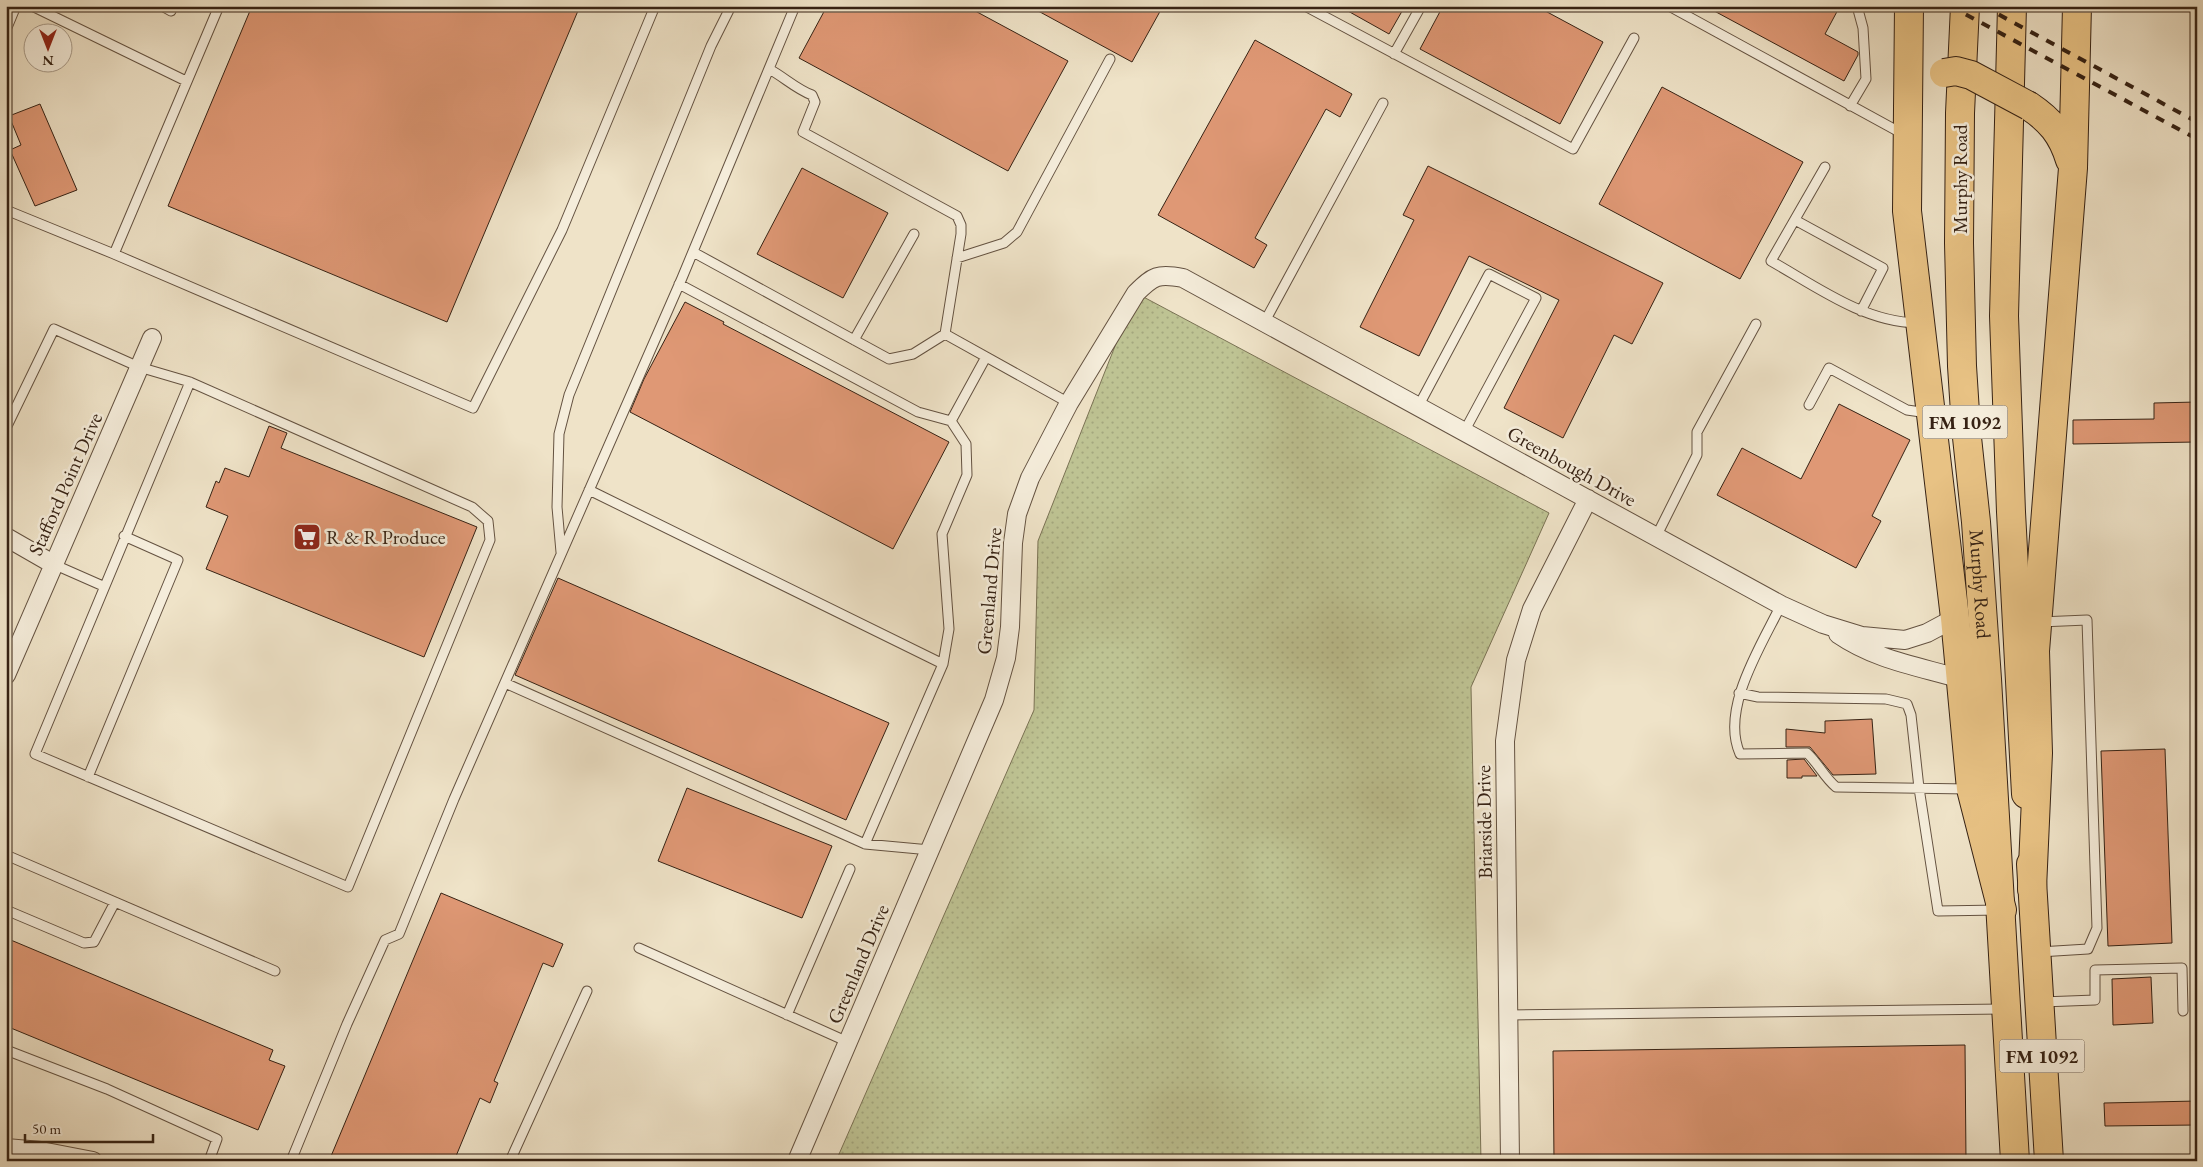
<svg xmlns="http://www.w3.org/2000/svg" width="2203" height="1167" viewBox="0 0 2203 1167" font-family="'EB Garamond',serif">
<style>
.grass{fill:url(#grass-dots);stroke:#7a7254}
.building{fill:#df9875;stroke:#362214}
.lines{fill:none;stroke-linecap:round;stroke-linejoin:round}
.lane-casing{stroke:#645241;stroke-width:11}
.street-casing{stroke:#645241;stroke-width:20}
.primary-casing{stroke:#362214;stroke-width:30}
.highway-casing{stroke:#362214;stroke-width:30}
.lane{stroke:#f5eddb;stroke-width:9}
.street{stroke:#f5eddb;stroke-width:18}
.primary{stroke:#e8c284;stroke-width:28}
.highway{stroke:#e8c284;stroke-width:28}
.rail{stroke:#362214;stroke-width:4;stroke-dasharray:9 9;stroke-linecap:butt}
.highway-bridge-casing{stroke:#362214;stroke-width:30;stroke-linecap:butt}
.highway-bridge{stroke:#e8c284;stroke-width:28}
.labels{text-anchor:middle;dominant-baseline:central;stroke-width:5;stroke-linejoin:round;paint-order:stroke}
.shield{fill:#f5eddb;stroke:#6f5f50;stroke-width:1}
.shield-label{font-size:19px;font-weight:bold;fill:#362214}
.street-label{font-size:20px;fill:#362214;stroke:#f5eddb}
.poi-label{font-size:20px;fill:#362214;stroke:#f5eddb;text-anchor:start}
</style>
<defs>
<pattern id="grass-dots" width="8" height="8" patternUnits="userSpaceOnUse" patternTransform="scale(1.25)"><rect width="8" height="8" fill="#bec393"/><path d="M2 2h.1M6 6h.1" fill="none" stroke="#a4a77e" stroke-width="1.8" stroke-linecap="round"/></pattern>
</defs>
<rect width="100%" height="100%" fill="#efe3c8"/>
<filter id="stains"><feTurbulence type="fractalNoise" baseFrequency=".004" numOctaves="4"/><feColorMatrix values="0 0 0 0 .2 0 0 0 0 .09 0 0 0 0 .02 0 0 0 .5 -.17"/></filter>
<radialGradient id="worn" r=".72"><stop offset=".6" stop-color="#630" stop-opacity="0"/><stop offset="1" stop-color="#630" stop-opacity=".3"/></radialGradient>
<path class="grass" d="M1136 293 1549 513 1471 687 1481 1161H836L1034 710 1038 541Z"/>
<path class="building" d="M252 6H580L447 322 168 206Z
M827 6H966L1068 61 1008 171 799 58Z
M1029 6H1163L1132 62Z
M1339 6H1405L1389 34Z
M1443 6H1536L1603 42 1560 124 1420 49Z
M1705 6H1840L1825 34 1858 52V55L1844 81Z
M1255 40 1352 94 1340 117 1326 109 1255 238 1267 245 1254 268 1158 215Z
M1662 87 1803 162 1740 279 1599 204Z
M40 104 77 190 35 206 10 150 21 145 9 116Z
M1428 166 1663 283 1632 344 1614 335 1563 438 1504 408 1559 300 1469 256 1419 356 1360 327 1414 220 1403 215Z
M802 168 888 213 843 298 757 254Z
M685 302 724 322 723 324 949 442 893 549 630 412 644 379Z
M2197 402V442L2073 444V420L2154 419V403Z
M1839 404 1910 440 1872 516 1881 521 1856 568 1717 495 1742 448 1801 479Z
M269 426 287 433 281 448 477 527 424 657 206 569 228 516 206 507 216 481 219 483 225 468 249 477Z
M558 578 889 723 846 820 515 675Z
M1872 719 1876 774 1833 775 1810 747H1786V729L1825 733V721Z
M2165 749 2172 943 2108 946 2101 751Z
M1804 759 1817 776H1802V778H1787V760Z
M687 788 832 846 802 918 658 861Z
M441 893 563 944 553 967 543 963 494 1081 498 1083 490 1103 480 1098 454 1161H329Z
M6 938 273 1050 269 1060 285 1066 258 1130 6 1026Z
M2151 977 2153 1023 2113 1025 2112 979Z
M1965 1045 1966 1161H1554L1553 1051Z
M2197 1101V1125L2105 1126 2104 1103Z"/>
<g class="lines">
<defs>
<path id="lane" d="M32 6 186 81
M162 6 171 11 173 6
M219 6 114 254 473 408 562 230 655 6
M1305 6 1573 149 1634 38
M1669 6 1903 134
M6 30 16 6
M1394 54 1421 6
M1850 106 1866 79 1863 28 1857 6
M1825 167 1771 261C1817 287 1864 322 1917 323
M6 210 114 254
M1795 220 1883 268 1861 311
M693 252 889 359 913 354 945 334 961 234V225L957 216 803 132 815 102 812 95C796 89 784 77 769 69
M957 258 1004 243 1017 232 1110 59
M679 284 918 412 951 421
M1264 323 1383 103
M945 334 1069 403
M854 340 914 234
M1809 405 1829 368 1907 410 1928 413
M1418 407 1489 274 1536 298 1464 432
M7 426 54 329 139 367 190 382 472 507 488 521 490 540 348 887 35 754 190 382
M589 490 943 664
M1656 537 1697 455V432L1756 324
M561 552 557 507 559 434 569 395 711 46 731 6
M53 564 103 586
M1781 605C1761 646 1720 709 1740 754L1807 753C1818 763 1824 777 1836 787L1969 789
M505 683 865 844 930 850
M1739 693 1758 697 1886 699 1907 704 1911 715 1919 788 1938 911 1999 910
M88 777 178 560 124 536
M865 844 943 664 949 629 942 534 967 475 966 444 951 421 986 357
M6 855 275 971
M6 910 84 943 94 942 115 902
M639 948 848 1042
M2039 952 2088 949 2097 928 2087 620 2040 622
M2042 1002 2095 1000V970L2182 968 2183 1011
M787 1015 850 869
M1508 1015 2003 1009
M6 1050 107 1089 217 1139 209 1161
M291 1161 347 1024 385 940 399 934 454 799 682 278 795 6
M510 1161 587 991"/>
<path id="street" d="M6 537 53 564
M1838 634C1876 660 1917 666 1961 679
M6 675 152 338
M6 1148 41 1151 93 1161
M797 1161 994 700 1006 658 1010 627 1013 543 1017 514 1030 478 1069 403 1136 293C1153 276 1158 273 1183 278L1781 605 1823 624 1862 636 1905 640 1927 633 1955 618
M1510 1161 1505 741 1516 660 1532 609 1588 499"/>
<g id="primary">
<path id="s1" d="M1965 6 1960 113 1959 243 1962 366 1966 428 1976 522 1987 679 2015 1161"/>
<path d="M2012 6 2004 316 2011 512 2026 794"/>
<path d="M2031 864 2049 1161"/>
</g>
<path id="highway" d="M1909 6 1907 211 1955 618 1971 789 2002 910
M2029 106C2050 120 2062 134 2070 160
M2032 889 2038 753 2035 651 2073 168 2077 6"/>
</defs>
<use href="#lane" class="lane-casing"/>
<use href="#street" class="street-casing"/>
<use href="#primary" class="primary-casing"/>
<use href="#highway" class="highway-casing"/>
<use href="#lane" class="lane"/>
<use href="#street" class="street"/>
<use href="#primary" class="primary"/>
<use href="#highway" class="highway"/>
<path class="rail" d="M1950 6 2197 139
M1983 6 2197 122"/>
<defs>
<path id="highway-bridge" d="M1944 73 1956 71 1971 75 2029 106"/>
</defs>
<use href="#highway-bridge" class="highway-bridge-casing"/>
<use href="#highway-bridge" class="highway-bridge"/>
</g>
<defs>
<symbol id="supermarket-square" viewBox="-11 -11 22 22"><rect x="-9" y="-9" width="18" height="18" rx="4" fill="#8f2418" stroke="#f5eddb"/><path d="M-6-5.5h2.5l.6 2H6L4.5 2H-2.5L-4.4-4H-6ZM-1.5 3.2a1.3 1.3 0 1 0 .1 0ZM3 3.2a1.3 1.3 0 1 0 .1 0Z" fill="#fff"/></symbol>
</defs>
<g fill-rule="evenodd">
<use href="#supermarket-square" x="291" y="521" width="32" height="32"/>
</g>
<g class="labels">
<g class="shield">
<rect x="1922.5" y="405.5" width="85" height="33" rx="4"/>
<rect x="1999.5" y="1039.5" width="85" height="33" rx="4"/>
</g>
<g class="shield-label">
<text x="1965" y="422">FM 1092</text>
<text x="2042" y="1056">FM 1092</text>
</g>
<g class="street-label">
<text transform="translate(1960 179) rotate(-90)">Murphy Road</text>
<text transform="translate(1572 466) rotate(29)">Greenbough Drive</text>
<text transform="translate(65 484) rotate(-66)">Stafford Point Drive</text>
<text stroke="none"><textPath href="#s1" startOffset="579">Murphy Road</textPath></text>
<text transform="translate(989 591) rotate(-85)">Greenland Drive</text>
<text transform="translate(1484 822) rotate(-91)">Briarside Drive</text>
<text transform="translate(858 964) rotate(-67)">Greenland Drive</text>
</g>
<g class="poi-label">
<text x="326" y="537">R &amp; R Produce</text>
</g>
</g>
<rect width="2203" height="1167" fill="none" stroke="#efe3c8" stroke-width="25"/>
<rect x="8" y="8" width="2188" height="1152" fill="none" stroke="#362214" stroke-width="2.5"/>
<rect x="12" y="12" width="2178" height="1142" fill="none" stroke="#362214"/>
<g transform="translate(48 48) rotate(180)"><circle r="24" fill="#f5eddb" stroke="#a99c8b"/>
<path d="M0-4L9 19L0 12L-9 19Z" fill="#8f2418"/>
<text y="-8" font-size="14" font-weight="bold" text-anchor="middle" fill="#362214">N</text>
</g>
<path d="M25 1134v8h128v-8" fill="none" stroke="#362214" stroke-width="2.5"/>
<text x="32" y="1134" font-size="15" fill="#362214" stroke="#f5eddb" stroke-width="4" paint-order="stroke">50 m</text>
<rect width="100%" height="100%" filter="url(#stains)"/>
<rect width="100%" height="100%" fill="url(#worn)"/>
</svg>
